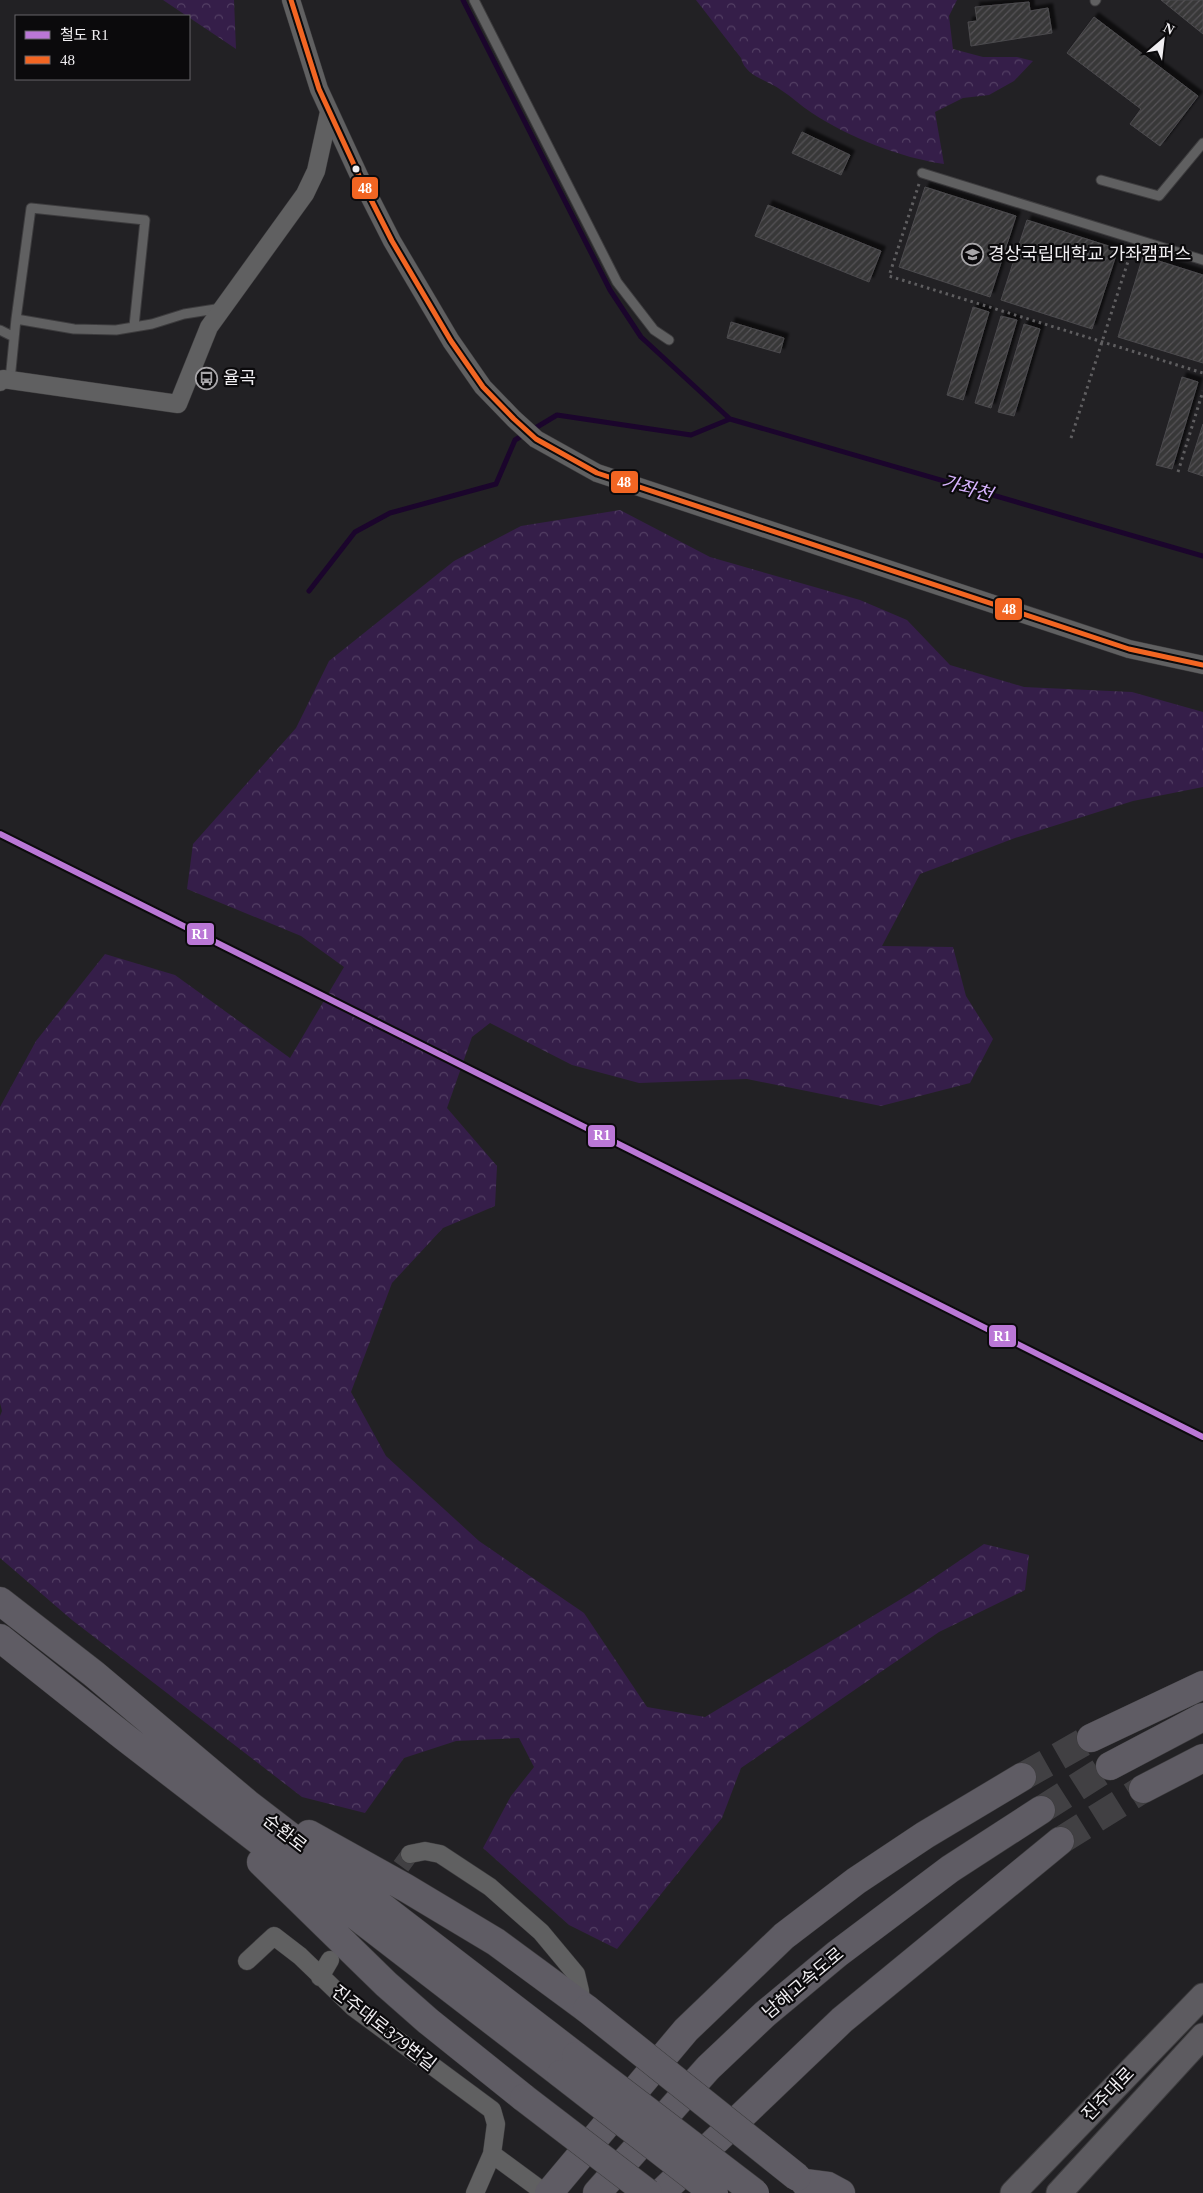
<svg xmlns="http://www.w3.org/2000/svg" width="1203" height="2193" viewBox="0 0 1203 2193" font-family="'Times New Roman','Noto Sans KR',serif">
<style>
.forest{fill:url(#forest-crowns)}
.lines{fill:none;stroke-linecap:round;stroke-linejoin:round}
.stream{stroke:#1b052c;stroke-width:5}
.building{fill:url(#building-hatch);stroke:#4b4a4d;filter:url(#shadow)}
.street-tunnel{stroke:#414043;stroke-width:18;stroke-dasharray:18 9;stroke-linecap:butt}
.highway-tunnel{stroke:#414043;stroke-width:28;stroke-dasharray:28 14;stroke-linecap:butt}
.lane-casing{stroke:#3d3c3e;stroke-width:11}
.street-casing{stroke:#3d3c3e;stroke-width:19}
.secondary-casing{stroke:#3d3c3e;stroke-width:27}
.highway-casing{stroke:#3d3c3e;stroke-width:29}
.path{stroke:#5f5e60;stroke-width:3;stroke-dasharray:2.5 4;stroke-linecap:butt}
.lane{stroke:#606061;stroke-width:9}
.street{stroke:#606061;stroke-width:18}
.secondary{stroke:#5d5b60;stroke-width:25}
.highway{stroke:#5f5c64;stroke-width:28}
.highway-bridge-casing{stroke:#3d3c3e;stroke-width:29;stroke-linecap:butt}
.highway-bridge{stroke:#5f5c64;stroke-width:28}
.bus-1-casing{stroke:#0b0a0c;stroke-width:9}
.bus-1{stroke:#f26522;stroke-width:5}
.rail-1-casing{stroke:#0b0a0c;stroke-width:10}
.rail-1{stroke:#ba77d6;stroke-width:6}
.bus-dot{fill:#f0eef1;stroke:#0b0a0c;stroke-width:2}
.labels{text-anchor:middle;dominant-baseline:central;stroke-width:4.5;stroke-linejoin:round;paint-order:stroke}
.poi-label{font-size:18px;fill:#f0eef1;stroke:#0b0a0c;text-anchor:start}
.street-label{font-size:18px;fill:#f0eef1;stroke:#0b0a0c}
.water-label{font-size:19px;font-style:italic;fill:#d6b2fd;stroke:#0b0a0c}
.line-badge{stroke:#0b0a0c;stroke-width:2}
.badge-label{font-size:14px;text-anchor:middle;font-weight:bold;fill:#fff}
</style>
<defs>
<pattern id="forest-crowns" width="20" height="18" patternUnits="userSpaceOnUse" patternTransform="scale(1.25)"><rect width="20" height="18" fill="#351e49"/><path d="M2 6a3 3 0 1 1 6 0M12 15a3 3 0 1 1 6 0" fill="none" stroke="#533f64"/></pattern>
<pattern id="building-hatch" width="6" height="6" patternUnits="userSpaceOnUse" patternTransform="scale(1.25)"><rect width="6" height="6" fill="#383739"/><path d="M-1 1l2-2M0 6l6-6M5 7l2-2" fill="none" stroke="#555456"/></pattern>
<filter id="shadow"><feDropShadow dx="4.5" dy="-4.5" stdDeviation="1" flood-color="#0009"/></filter>
</defs>
<rect width="100%" height="100%" fill="#222124"/>
<path class="forest" d="M163 0H234L236 49Z
M696 0H957L949 16 953 49 983 57H1017L1033 61 1014 81 989 95 963 98 935 112 944 164C901 158 848 137 812 113 801 106 792 97 781 90 767 80 745 76 741 58Z
M620 510 710 557 860 600 907 620 950 665 1024 687 1132 692 1203 712V787L1133 801 1015 838 920 874 882 946 953 947 966 996 993 1039 970 1083 881 1106 747 1079 639 1083 572 1065 490 1023 472 1037 447 1108 497 1166 495 1206 443 1228 392 1283 351 1392 386 1456 479 1541 584 1613 647 1707 705 1717 916 1590 984 1544 1029 1555 1025 1590 939 1632 741 1768 722 1818 617 1949 569 1925 483 1848 511 1796 534 1767 519 1738 456 1741 404 1758 365 1813 302 1797 72 1620 0 1558V1416L2 1411 0 1403V1107L36 1041 105 954 175 975 290 1058 344 967 301 936 187 889 193 844 296 728 329 661 454 561 521 526Z"/>
<g class="lines">
<path class="stream" d="M463 0 610 290 641 337 730 419 1203 556
M532 430 557 415 691 435 730 419
M309 591 355 532 390 513 496 484 515 440 525 434"/>
</g>
<path class="building" d="M1161 0H1203V34Z
M1029 2 1030 11 1048 8 1052 33 971 46 968 22 977 21 975 7Z
M1094 17 1198 96 1160 146 1130 124 1141 109 1067 53Z
M802 132 850 155 841 175 792 153Z
M925 187 1016 216 990 297 899 267Z
M768 205 881 251 869 282 755 236Z
M1027 220 1118 249 1092 329 1001 300Z
M1143 256 1203 275V363L1118 337Z
M973 307 989 312 963 400 947 395Z
M1001 316 1017 320 991 408 975 403Z
M731 322 784 338 780 353 727 338Z
M1024 324 1040 329 1014 416 998 412Z
M1182 377 1198 382 1172 469 1156 465Z
M1203 424V476L1188 471Z"/>
<g class="lines">
<path class="street-tunnel" d="M385 1888 410 1854"/>
<path class="highway-tunnel" d="M1022 1777 1091 1738
M1041 1810 1110 1766
M1060 1841 1143 1789"/>
<defs>
<path id="lane" d="M474 0 617 282 654 330 669 340
M1095 1 1096 0
M922 173 1203 260
M1101 180 1159 196 1203 143
M16 319 74 329 116 330 152 324 184 314 222 308
M0 330 14 337
M10 380 16 319 31 208 145 220 134 326"/>
<path id="street" d="M291 0 319 89 361 180 392 241 451 341 483 387 514 419 536 439 597 473 1129 649 1203 665
M0 382 3 379 178 404 209 327 305 194 316 171 329 112
M410 1854 425 1851 440 1854 490 1887 541 1932 576 1974 580 1991 581 2005
M247 1961 274 1936 300 1956 353 2007 492 2110 496 2124 492 2154 545 2193
M320 1977 330 1960
M475 2193 492 2154"/>
<path id="secondary" d="M1013 2193 1203 1996
M1059 2193 1203 2036"/>
<path id="highway" d="M0 1601 94 1674 247 1803 576 2056
M0 1638 123 1736 561 2074
M1091 1738 1203 1685
M1110 1766 1203 1717
M1143 1789 1203 1758
M309 1834 406 1888 496 1942 587 2009
M261 1862 386 1984 428 2021 524 2098
M805 2183 828 2186 841 2193
M549 2193 686 2030 784 1936 856 1881 925 1835 1022 1777
M597 2193 708 2068 765 2014 837 1954 950 1869 1041 1810
M661 2193 842 2020 1060 1841"/>
</defs>
<use href="#lane" class="lane-casing"/>
<use href="#street" class="street-casing"/>
<use href="#secondary" class="secondary-casing"/>
<use href="#highway" class="highway-casing"/>
<path class="path" d="M919 184 889 276 1203 373
M1071 438 1132 249
M1178 472 1203 391"/>
<use href="#lane" class="lane"/>
<use href="#street" class="street"/>
<use href="#secondary" class="secondary"/>
<use href="#highway" class="highway"/>
<defs>
<path id="highway-bridge" d="M587 2009 797 2177
M576 2056 755 2193
M561 2074 714 2193
M524 2098 648 2193"/>
</defs>
<use href="#highway-bridge" class="highway-bridge-casing"/>
<use href="#highway-bridge" class="highway-bridge"/>
<defs>
<path id="bus-1" d="M291 0 319 89 361 180 392 241 451 341 483 387 514 419 536 439 597 473 1129 649 1203 665"/>
</defs>
<use href="#bus-1" class="bus-1-casing"/>
<use href="#bus-1" class="bus-1"/>
<defs>
<path id="rail-1" d="M0 834 1203 1437"/>
</defs>
<use href="#rail-1" class="rail-1-casing"/>
<use href="#rail-1" class="rail-1"/>
</g>
<defs>
<symbol id="university-ring" viewBox="-11 -11 22 22"><circle r="9.5" fill="#0b0a0c" stroke="#a8a6a9" stroke-width="1.5"/><path d="M0-5L7-2L0 1L-7-2ZM-4 1L0 2.5L4 1V4Q0 6-4 4Z" fill="#a8a6a9"/></symbol>
<symbol id="bus-ring" viewBox="-11 -11 22 22"><circle r="9.5" fill="#0b0a0c" stroke="#a8a6a9" stroke-width="1.5"/><path d="M-5-6H5V4H4V6H2V4H-2V6H-4V4H-5ZM-3.5-4V0h7V-4ZM-3.5 1.2v1.5H-2V1.2ZM2 1.2v1.5H3.5V1.2Z" fill="#a8a6a9"/></symbol>
</defs>
<g fill-rule="evenodd">
<use href="#university-ring" x="960" y="242" width="25" height="25"/>
<use href="#bus-ring" x="194" y="366" width="25" height="25"/>
</g>
<circle class="bus-dot" cx="356" cy="169" r="4.5"/>
<g class="labels">
<g class="poi-label">
<text x="988" y="254">경상국립대학교 가좌캠퍼스</text>
<text x="223" y="378">율곡</text>
</g>
<g class="street-label">
<text transform="translate(285 1833) rotate(38)">순환로</text>
<text transform="translate(803 1983) rotate(-40)">남해고속도로</text>
<text transform="translate(384 2028) rotate(38)">진주대로379번길</text>
<text transform="translate(1108 2094) rotate(-46)">진주대로</text>
</g>
<g class="water-label">
<text transform="translate(967 488) rotate(16)">가좌천</text>
</g>
</g>
<g class="line-badge">
<rect x="351" y="176" width="28" height="24" rx="5" fill="#f26522"/>
<rect x="610" y="470" width="29" height="24" rx="5" fill="#f26522"/>
<rect x="994" y="597" width="29" height="24" rx="5" fill="#f26522"/>
<rect x="186" y="922" width="29" height="24" rx="5" fill="#ba77d6"/>
<rect x="587" y="1124" width="29" height="24" rx="5" fill="#ba77d6"/>
<rect x="988" y="1324" width="29" height="24" rx="5" fill="#ba77d6"/>
</g>
<g class="badge-label">
<text x="365" y="193">48</text>
<text x="624" y="487">48</text>
<text x="1009" y="614">48</text>
<text x="200" y="939">R1</text>
<text x="602" y="1140">R1</text>
<text x="1002" y="1341">R1</text>
</g>
<rect x="15" y="15" width="175" height="65" fill="#0b0a0c" stroke="#676568"/>
<rect x="25" y="31" width="25" height="8" fill="#ba77d6" stroke="#676568"/>
<text x="60" y="40" font-size="15" fill="#f0eef1">철도 R1</text>
<rect x="25" y="56" width="25" height="8" fill="#f26522" stroke="#676568"/>
<text x="60" y="65" font-size="15" fill="#f0eef1">48</text>
<g transform="translate(1163 40) rotate(28)" stroke="#0b0a0c" stroke-width="4" paint-order="stroke">
<path d="M0-4L9 19L0 12L-9 19Z" fill="#f0eef1"/>
<text y="-8" font-size="14" font-weight="bold" text-anchor="middle" fill="#f0eef1">N</text>
</g>
</svg>
